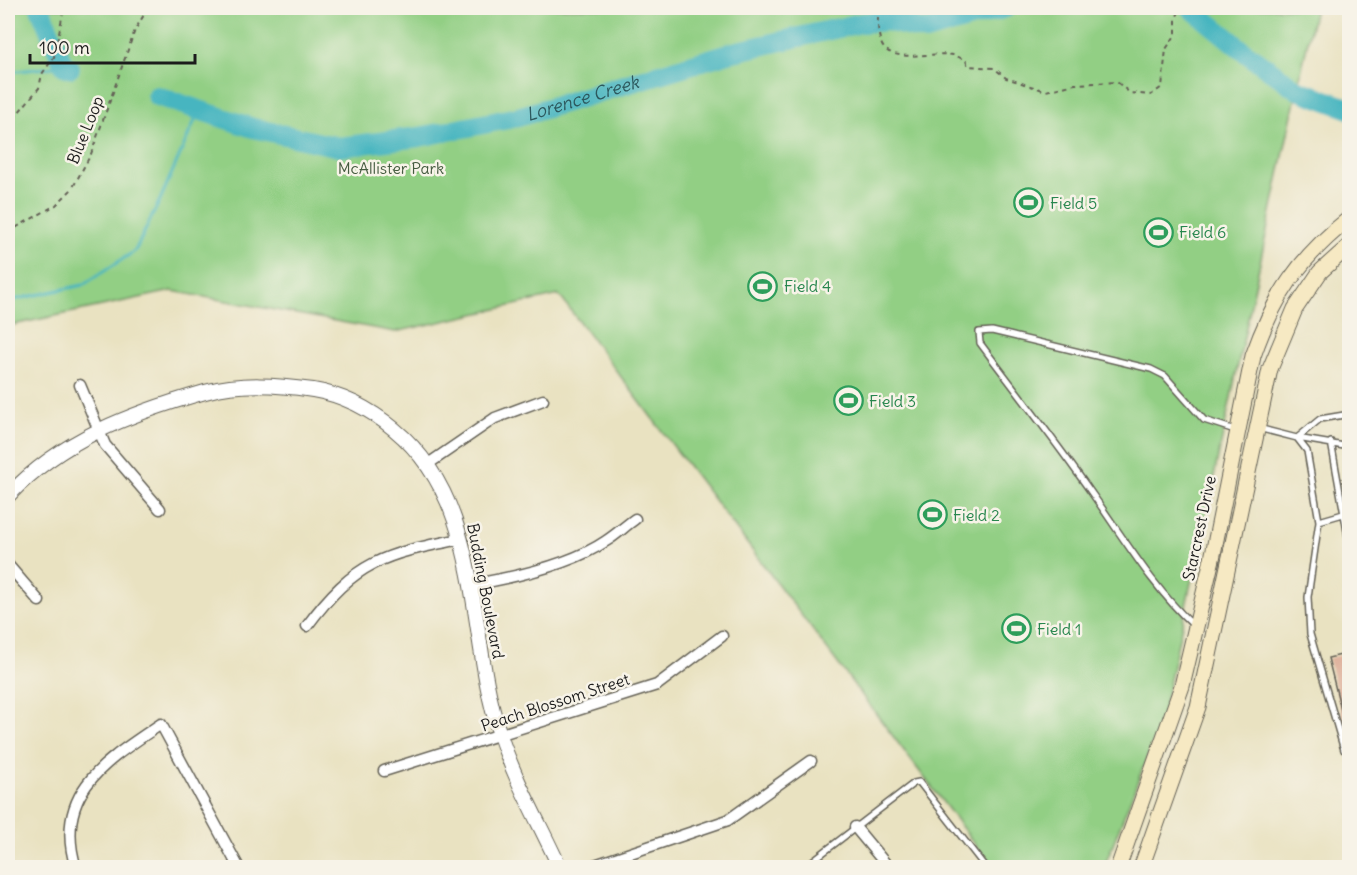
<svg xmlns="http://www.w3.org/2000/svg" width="1357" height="875" viewBox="0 0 1357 875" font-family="Delius,sans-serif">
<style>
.green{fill:#92cf84;stroke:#577650;stroke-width:1.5}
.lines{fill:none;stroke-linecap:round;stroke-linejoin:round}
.stream{stroke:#46b5c0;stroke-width:3}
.river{stroke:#46b5c0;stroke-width:20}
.building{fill:#dcaa94}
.service-casing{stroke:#646156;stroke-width:8}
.minor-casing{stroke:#646156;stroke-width:13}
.tertiary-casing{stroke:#646156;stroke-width:16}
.secondary-casing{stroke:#646156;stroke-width:17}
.path{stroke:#646156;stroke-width:2;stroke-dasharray:4.5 4.5;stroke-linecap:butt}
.service{stroke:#fff;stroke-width:5}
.minor{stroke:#fff;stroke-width:10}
.tertiary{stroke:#fff;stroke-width:14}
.secondary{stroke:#f6e9c3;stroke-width:15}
.labels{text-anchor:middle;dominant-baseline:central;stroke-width:5;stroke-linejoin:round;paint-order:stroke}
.street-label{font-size:16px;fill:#1c1c1c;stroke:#f7f3e8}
.park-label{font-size:16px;fill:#455b40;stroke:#f7f3e8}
.leisure-label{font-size:16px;fill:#27864d;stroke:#f7f3e8;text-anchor:start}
.water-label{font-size:18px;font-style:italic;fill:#2d595e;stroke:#f7f3e8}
</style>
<rect width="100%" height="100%" fill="#f7f3e8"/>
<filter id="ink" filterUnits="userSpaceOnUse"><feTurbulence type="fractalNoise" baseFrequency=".0167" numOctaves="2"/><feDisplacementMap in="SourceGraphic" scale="12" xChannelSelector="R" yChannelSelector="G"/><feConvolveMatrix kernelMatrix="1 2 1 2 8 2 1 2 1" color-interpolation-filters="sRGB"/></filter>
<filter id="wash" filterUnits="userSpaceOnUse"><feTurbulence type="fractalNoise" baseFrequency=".008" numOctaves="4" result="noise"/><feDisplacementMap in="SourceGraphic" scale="24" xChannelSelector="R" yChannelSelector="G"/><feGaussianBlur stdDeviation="1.35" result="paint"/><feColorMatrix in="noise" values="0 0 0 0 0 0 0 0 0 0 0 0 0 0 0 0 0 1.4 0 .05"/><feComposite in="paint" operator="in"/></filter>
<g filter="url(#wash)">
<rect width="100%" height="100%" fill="#e9e2c1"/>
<path class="green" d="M8 8H1315L1161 722 1104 867H992L559 295 395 332 172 291 8 326Z"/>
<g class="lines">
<path class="stream" d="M8 72 64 66
M8 301 83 285 135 251 160 200 199 111"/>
<g class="river">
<path d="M40 8 64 66 70 68"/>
<path d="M1191 8 1246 53 1298 90 1350 109"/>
<path id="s1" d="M157 96 253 128 339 147 419 137 518 117 729 53 861 23 887 21 926 31 1006 8"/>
</g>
</g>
<g id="blocks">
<path class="building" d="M1350 653V730H1346L1328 658Z"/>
</g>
</g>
<g filter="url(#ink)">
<use href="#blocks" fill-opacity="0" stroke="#646156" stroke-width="1.5"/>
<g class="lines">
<defs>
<path id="service" d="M1258 428 1297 438 1307 451 1319 521 1308 597 1310 634 1344 750 1350 753
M1297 438 1320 419 1350 414
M1297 438 1350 447
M1331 442 1350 548
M1319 521 1350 512
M1194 626C1154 589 1125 540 1093 495 1057 443 1018 394 980 343L979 332 992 331 1151 369 1165 376 1204 420 1235 430
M803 868 914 783 919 782 986 868"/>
<path id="minor" d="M80 385 105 445 160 509
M428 464 495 418 543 400
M8 565 39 601
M470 585C511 578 571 565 606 541 616 535 625 526 635 519
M307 626C355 561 384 554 461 539
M384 771 657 685 722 636
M855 827 889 868
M76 868C52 792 108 760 161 724L239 868
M586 868 728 820 811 761"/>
<path id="tertiary" d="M8 496C61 439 132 413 205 392 241 382 277 385 313 390 344 395 370 409 394 429 485 504 466 633 500 735 515 781 540 824 560 868"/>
<path id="secondary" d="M1118 868 1182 686 1212 559 1253 356C1274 296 1299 258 1350 218
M1141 868 1198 707 1270 369 1295 309 1320 272 1350 245"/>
</defs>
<use href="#service" class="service-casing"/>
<use href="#minor" class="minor-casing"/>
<use href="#tertiary" class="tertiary-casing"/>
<use href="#secondary" class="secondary-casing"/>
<path class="path" d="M878 8C878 19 877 34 882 45 891 64 938 51 953 55 958 56 962 59 966 61L968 66 994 68 1006 78 1046 91 1075 84 1117 82 1130 93 1151 95 1162 87 1166 49 1176 34V18L1181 8
M8 125 39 88 42 74 54 57 64 8
M8 232 56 205 72 189 91 154 135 30 148 8"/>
<use href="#service" class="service"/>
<use href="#minor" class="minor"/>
<use href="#tertiary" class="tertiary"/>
<use href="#secondary" class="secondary"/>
</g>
</g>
<defs>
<symbol id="stadium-ring" viewBox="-11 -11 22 22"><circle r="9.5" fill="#f7f3e8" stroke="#2e9e5b" stroke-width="1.5"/><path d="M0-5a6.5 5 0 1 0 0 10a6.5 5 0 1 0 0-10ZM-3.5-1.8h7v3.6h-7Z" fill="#2e9e5b"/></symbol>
</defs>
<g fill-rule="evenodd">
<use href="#stadium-ring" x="1012" y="186" width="33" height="33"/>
<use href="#stadium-ring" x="1142" y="216" width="33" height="33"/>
<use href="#stadium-ring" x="746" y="270" width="33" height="33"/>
<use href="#stadium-ring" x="832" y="384" width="33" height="33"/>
<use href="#stadium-ring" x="916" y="498" width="33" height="33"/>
<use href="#stadium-ring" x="1000" y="612" width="33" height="33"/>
</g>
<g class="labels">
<g class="street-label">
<text transform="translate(85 130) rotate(-68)">Blue Loop</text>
<text transform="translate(1199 528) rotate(-78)">Starcrest Drive</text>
<text transform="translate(486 591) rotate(79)">Budding Boulevard</text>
<text transform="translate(555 702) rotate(-18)">Peach Blossom Street</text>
</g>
<g class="park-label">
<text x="391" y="168">McAllister Park</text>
</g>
<g class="leisure-label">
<text x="1050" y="203">Field 5</text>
<text x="1179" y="232">Field 6</text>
<text x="784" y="286">Field 4</text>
<text x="869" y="401">Field 3</text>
<text x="953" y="515">Field 2</text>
<text x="1037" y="629">Field 1</text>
</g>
<g class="water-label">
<text stroke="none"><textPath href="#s1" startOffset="438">Lorence Creek</textPath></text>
</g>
</g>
<rect width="1357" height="875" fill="none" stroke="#f7f3e8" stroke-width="30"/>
<path d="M30 54v9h165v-9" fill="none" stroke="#1c1c1c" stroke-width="3"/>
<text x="39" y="54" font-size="18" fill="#1c1c1c" stroke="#f7f3e8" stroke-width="4.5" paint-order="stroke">100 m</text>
</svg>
